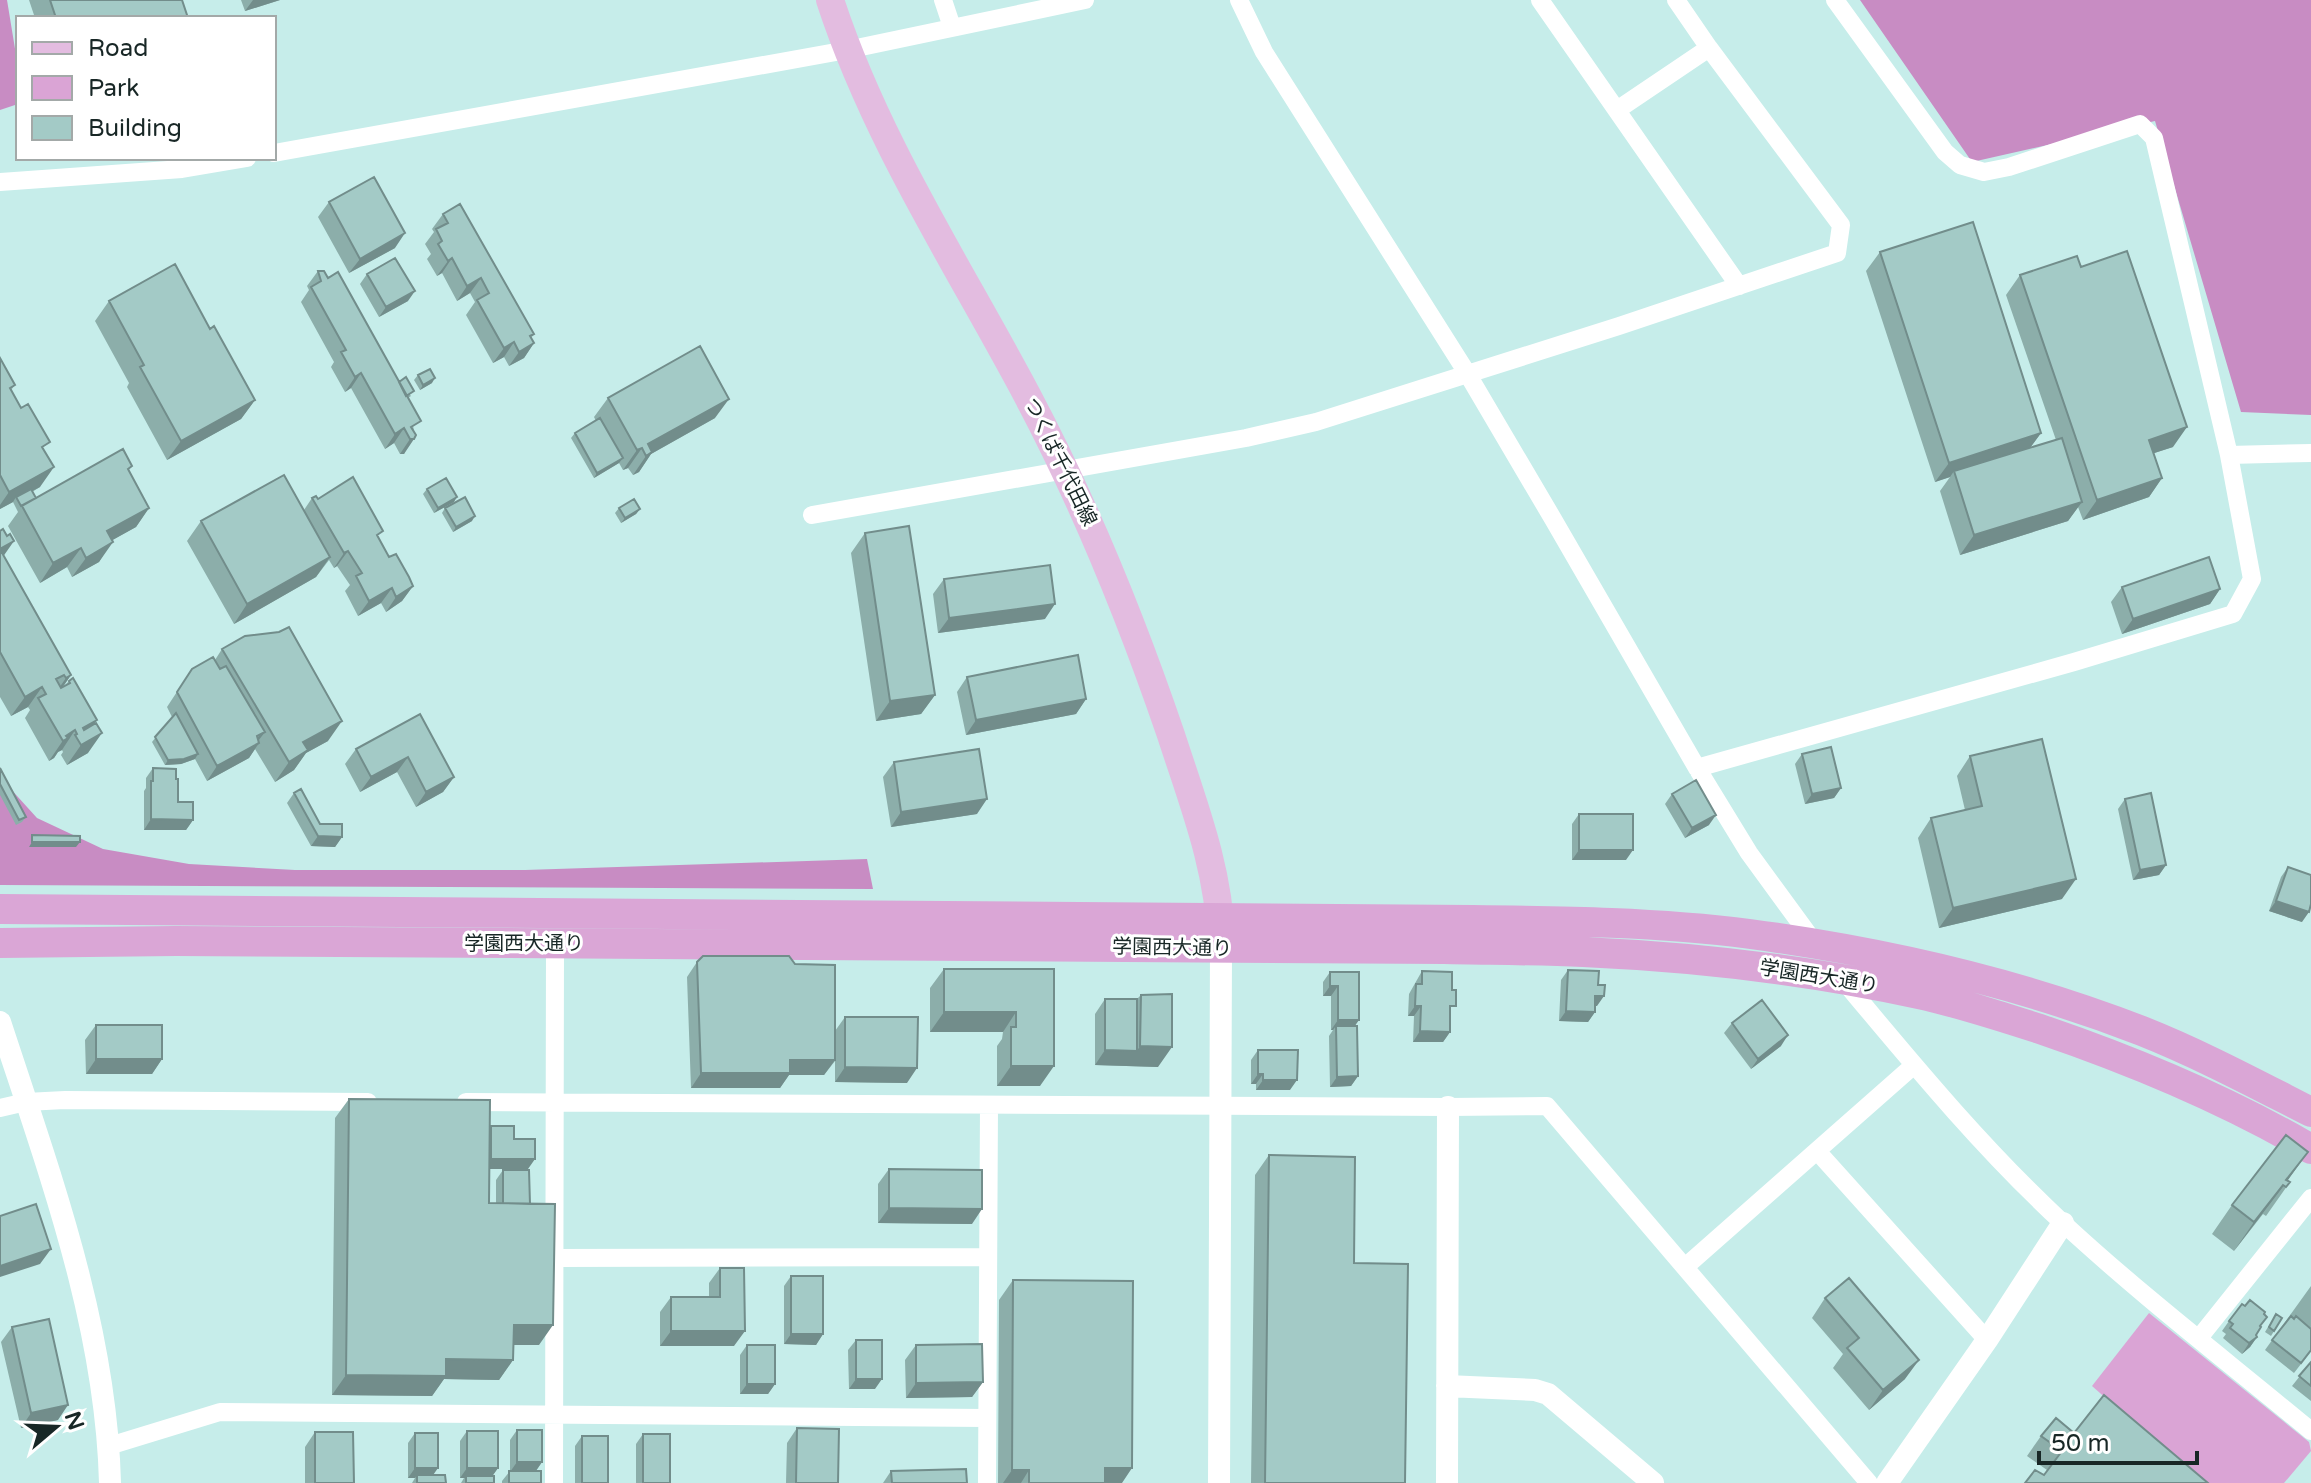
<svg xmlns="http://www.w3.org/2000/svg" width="2311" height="1483" viewBox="0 0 2311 1483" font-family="'Varela Round','Noto Sans JP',sans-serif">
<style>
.green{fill:#daa4d5}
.forest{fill:#c88cc3}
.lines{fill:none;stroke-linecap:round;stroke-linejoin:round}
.minor{stroke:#fff;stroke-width:18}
.tertiary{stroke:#fff;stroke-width:22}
.primary{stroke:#e3bce0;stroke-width:28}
.trunk{stroke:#daa6d6;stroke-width:30}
.wall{fill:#8caeaa}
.shaded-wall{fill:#728d8b}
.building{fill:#a3cac6;stroke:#728d8b;stroke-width:2}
.labels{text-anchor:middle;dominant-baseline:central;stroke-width:6;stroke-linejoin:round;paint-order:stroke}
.street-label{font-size:20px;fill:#182726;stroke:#fff}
</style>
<rect width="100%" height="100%" fill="#c6edea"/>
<path class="green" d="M2149 1313 2309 1442 2311 1451 2284 1483H2202L2092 1386Z"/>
<path class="forest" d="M0 0H7L18 67V104L0 110Z
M1860 0H2311V415L2241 412 2155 121 1972 162Z
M0 773 8 786 37 818 103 849 189 864 295 870H525L867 859 873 889 0 885Z"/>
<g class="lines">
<path class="minor" d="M943 0 952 27
M1239 0 1264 52 1467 373 1553 519 1697 768 1749 853 1817 946
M1540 0 1739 286
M1617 110 1709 48
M274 153 847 50 1085 0
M0 182 182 169 247 158
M2229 455 2311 453
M812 515 1246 438 1316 422 1619 326 1837 253 1841 225 1709 48 1676 0
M1697 768 2074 662 2233 614 2252 579 2229 455 2154 138 2140 124 2009 167 1984 172 1960 165 1945 152 1835 0
M1842 979C1913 1064 1982 1148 2063 1223 2142 1296 2228 1362 2311 1431
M466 1102 1448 1107 1547 1106 1869 1483
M0 1108 26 1102 65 1100 368 1102
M1817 1151 1987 1340
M554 1258 988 1257
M1685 1267 1913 1066
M2199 1338 2311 1198
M109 1446 220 1412 987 1418
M554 1483 555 944
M987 1483 989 1105"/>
<path class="tertiary" d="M0 1022C49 1172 106 1324 110 1483
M1447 1386 1535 1390 1548 1394 1653 1483
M1219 1483 1221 949
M1447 1483 1448 1107
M1887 1483 1987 1340 2063 1223"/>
<path class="primary" d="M830 0C876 141 958 265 1027 395 1085 504 1131 618 1171 735 1193 803 1219 868 1221 940"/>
<path class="trunk" d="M0 909 1472 920C1564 921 1658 922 1750 934 1884 952 2016 982 2142 1031 2200 1054 2256 1084 2311 1112
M0 943 176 941 1444 949C1490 950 1537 950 1583 952 1695 957 1809 970 1919 994 1960 1003 2000 1016 2040 1029 2134 1061 2225 1099 2311 1149"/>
</g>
<path class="wall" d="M29 0H182L188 18H35Z
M241 0H280L245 11Z
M329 202 395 248 349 273 318 217Z
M443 214 534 334 531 338 534 343 524 358 509 366 504 357 493 363 466 315 475 302 470 293 457 301 442 273 437 276 427 259 431 254 425 244 434 232 432 229Z
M1880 252 2041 433 2030 448 2056 440 2006 295 2020 275 2081 267 2173 447 2154 453 2162 478 2149 497 2083 520 2078 507 2068 521 1960 555 1940 491 1950 477 1935 482 1866 271Z
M318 271 328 278 399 382 411 396 408 398 414 431 404 454H400L394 443 385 449 351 388 345 392 331 367 334 362 301 302 309 290 307 286Z
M367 274 408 301 379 317 360 284Z
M109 301 255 400 241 419 167 460 127 387 129 383 95 321Z
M0 358 15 385 11 390 44 450 40 487 32 492 36 498 129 471 149 508 136 527 112 540 99 562 72 577 67 567 40 583 8 526 18 512 13 502 0 509Z
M418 375 432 383 420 390 414 380Z
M608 398 715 418 651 454 639 472 633 475 628 468 623 470 619 463 594 478 571 438 575 433 596 421 594 417Z
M427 489 454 502 434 513 423 494Z
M312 498 318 499 379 538 389 557 413 586 402 601 386 612 381 603 358 616 345 591 350 585 337 566 334 568 329 560 316 577 234 624 187 541 201 521 304 510Z
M445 508 472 521 453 532 442 513Z
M619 508 640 509 636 514 621 523 615 513Z
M0 531 4 556 71 675 63 687 69 681 97 720 92 726 88 753 67 765 61 755 63 752 62 750 58 752 54 758 49 761 25 718 30 710 28 707 11 716 0 697Z
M865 533 935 695 921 714 876 721 851 553Z
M944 579 1045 619 938 633 933 594Z
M2122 587 2220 589 2210 604 2122 634 2111 602Z
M222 649 328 741 306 753 294 770 275 782 255 749 249 758 207 781 195 759 181 764 165 765 152 742 172 717 167 707 192 669 215 660Z
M967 677 1086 699 1076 714 966 735 957 692Z
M420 714 454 777 443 792 416 807 397 772 360 792 345 764 356 749Z
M1802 754 1841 788 1834 798 1805 804 1795 764Z
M1970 756 2062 899 1939 928 1918 838 1931 818 1965 810 1957 776Z
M894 762 977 814 891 827 883 777Z
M0 768 26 817 22 822 16 825 0 795Z
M153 768 176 779 178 802 193 820 186 830H144V791L146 788V778Z
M294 793 320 824 342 837 335 847 311 846 287 803Z
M1672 794 1709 825 1685 838 1665 804Z
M2125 799 2166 865 2159 875 2133 880 2118 809Z
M1579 814 1626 860H1572V824Z
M2288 867 2302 922 2269 911 2281 877Z
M697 962 835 1031 845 1017 907 1083 835 1082V1061L824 1075H789L780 1088H691L687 977Z
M944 969H1054L1040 1086H997V1046L1002 1039 1003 1032H930V988Z
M1568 970 1597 1006H1595V1012L1588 1022 1559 1021 1561 980Z
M1422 971 1450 1014V1032L1443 1042H1413L1414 1016H1408L1409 994Z
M1330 972H1359L1355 1026 1358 1076 1351 1086 1330 1087 1329 1036 1333 1030H1331V996H1323V982Z
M1141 995 1158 1067 1095 1065V1014L1105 999H1137Z
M1732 1023 1781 1046 1751 1069 1724 1033Z
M96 1025 162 1059 152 1074H86L85 1040Z
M1258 1050 1290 1090H1256V1084H1251V1060Z
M349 1099 490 1128 514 1139 528 1169H489V1203H496V1180L503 1170 529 1204 539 1345H513V1360L499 1380 444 1379 432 1396 332 1395 335 1118Z
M1269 1155 1405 1483H1251L1255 1175Z
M889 1169 972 1224 878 1223V1184Z
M2288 1180 2290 1182 2266 1216 2263 1214 2234 1251 2212 1234 2232 1205Z
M720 1268 734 1346H660V1312L671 1297H709V1283Z
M791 1276 823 1334 816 1345 784 1344V1286Z
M1013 1280 1122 1483H998L999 1300Z
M2311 1286V1351L2294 1373 2265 1350Z
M1825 1298 1905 1379 1869 1410 1833 1368 1843 1354 1812 1318Z
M2264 1314 2260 1326 2256 1335 2257 1337 2250 1347 2242 1354 2223 1338 2226 1334 2222 1331 2229 1321Z
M2276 1314 2282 1318 2271 1336 2265 1332Z
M12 1327 58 1420 21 1428 1 1342Z
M856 1340 875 1389H849L848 1350Z
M747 1345 775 1384 768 1394H740V1355Z
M916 1345 983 1382 972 1397 906 1398 905 1360Z
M2311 1362V1401L2292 1386Z
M797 1428 838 1483H786L787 1443Z
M517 1430 542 1462 536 1471 541 1483H502V1481L510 1471V1440Z
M467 1431 498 1468 492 1476 494 1483H461L464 1478H460V1441Z
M315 1432 354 1483H305V1447Z
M415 1433 433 1475 446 1483H412L415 1478H408V1443Z
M2074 1433 2208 1483 2044 1475 2047 1470 2027 1456 2041 1436Z
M643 1434 670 1483H636V1444Z
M582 1436 608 1483H575V1446Z
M891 1471 892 1483H883Z"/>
<path class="shaded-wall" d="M253 0H280L245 11Z
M405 233 395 248 349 273 360 259Z
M452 258 442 273 437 276 448 261Z
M481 278 470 293 457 301 467 286Z
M415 291 408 301 379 317 386 307Z
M514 342 504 357 493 363 504 348Z
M534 343 524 358 509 366 519 352Z
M361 373 351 388 345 392 355 377Z
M435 378 432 383 420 390 423 385Z
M729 399 715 418 651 454 639 472 633 475 646 456 648 444Z
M255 400 241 419 167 460 181 441Z
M2187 427 2173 447 2136 459 2149 440Z
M404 428 394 443 385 449 395 434Z
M2041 433 2027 452 1954 471 1950 477 1935 482 1949 463Z
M410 439H414L404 454H400Z
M642 448 628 468 623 470 637 450Z
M623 458 619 463 594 478 597 473Z
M54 467 40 487 17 499 16 497 13 502 0 509V505L9 492Z
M2162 478 2149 497 2083 520 2097 500Z
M457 497 454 502 434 513 438 508Z
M2082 502 2068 521 1960 555 1974 535Z
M149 508 136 527 93 551 107 531Z
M640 509 636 514 621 523 625 518Z
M475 516 472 521 453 532 456 527Z
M14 541 0 561V549Z
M113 542 99 562 72 577 86 558Z
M81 548 67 567 40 583 53 563Z
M348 551 337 566 334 568 344 553Z
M330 557 316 577 234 624 247 604Z
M413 586 402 601 386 612 396 597Z
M392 588 381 603 358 616 369 601Z
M2220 589 2210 604 2122 634 2133 619Z
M1055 604 1045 619 938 633 949 618Z
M71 675 57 695 52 698 66 678Z
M42 687 28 707 11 716 25 697Z
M935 695 921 714 876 721 890 701Z
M1086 699 1076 714 966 735 976 720Z
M97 720 83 739V728Z
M342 721 328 741 306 753 294 770 275 782 303 742Z
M75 730 62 750 58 752 54 758 49 761 66 736Z
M265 732 255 745 259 743 249 758 207 781 217 766Z
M102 733 88 753 67 765 81 745Z
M198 754 195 759 181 764 165 765 168 760Z
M408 757 397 772 360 792 371 777Z
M454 777 443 792 416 807 426 792Z
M1841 788 1834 798 1805 804 1812 794Z
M987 799 977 814 891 827 901 812Z
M1716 815 1709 825 1685 838 1692 828Z
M151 819 193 820 186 830H144Z
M318 836 342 837 335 847 311 846Z
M32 842H80L76 847H29Z
M1579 850H1633L1626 860H1572Z
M2166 865 2159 875 2133 880 2140 870Z
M2076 879 2062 899 1939 928 1953 908Z
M2276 901 2309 912 2302 922 2269 911Z
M1330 986H1338L1331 996H1323Z
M1595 996H1604L1597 1006H1588Z
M1415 1006H1421L1414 1016H1408Z
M1566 1011 1595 1012 1588 1022 1559 1021Z
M944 1012H1016L1003 1032H930Z
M1338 1020H1359L1352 1030 1336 1026 1333 1030H1331Z
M1420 1031 1450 1032 1443 1042H1413Z
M1788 1035 1781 1046 1751 1069 1758 1059Z
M1140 1046 1172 1047 1158 1067 1095 1065 1105 1050 1137 1051Z
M96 1059H162L152 1074H86Z
M790 1060H835L824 1075H789L780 1088H691L701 1073Z
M1011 1066H1054L1040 1086H997Z
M845 1067 917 1068 907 1083 835 1082Z
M1258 1074H1263L1256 1084H1251Z
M1358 1076 1351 1086 1330 1087 1337 1077Z
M1263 1080H1297L1290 1090H1256Z
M2308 1152 2288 1180 2234 1251 2254 1222Z
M491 1159H535L528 1169H484Z
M889 1208 982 1209 972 1224 878 1223Z
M51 1249 40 1264 0 1277V1266Z
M514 1325H553L539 1345H500Z
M671 1331H745L734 1346H660Z
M791 1334H823L816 1345 784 1344Z
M2257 1337 2250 1347 2242 1354 2249 1343Z
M446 1359 513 1360 499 1380 444 1379 432 1396 332 1395 346 1375Z
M1919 1360 1905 1379 1869 1410 1883 1390Z
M856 1379H882L875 1389H849Z
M983 1382 972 1397 906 1398 916 1383Z
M747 1384H775L768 1394H740Z
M68 1405 58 1420 21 1428 31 1413Z
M517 1462H542L535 1472H510Z
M415 1468H438L431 1478 417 1475 415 1478H408Z
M467 1468H498L491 1478H460Z
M1105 1468H1132L1122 1483H1095Z
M1012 1470H1029L1021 1483H1003Z"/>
<path class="building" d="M50 0H182L188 18H56Z
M374 177 405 233 360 259 329 202Z
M460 204 534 334 530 336 534 343 519 352 514 342 504 348 477 300 489 293 481 278 467 286 452 258 448 261 438 244 442 241 436 229 448 223 443 214Z
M1973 222 2041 433 1949 463 1880 252Z
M2127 251 2187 427 2149 440 2162 478 2097 500 2020 275 2077 256 2081 267Z
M395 258 415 291 386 307 367 274Z
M175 264 210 329 214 326 255 400 181 441 140 367 144 365 109 301Z
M318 271H324L328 278 338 272 421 421 411 427 416 435 414 439H410L404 428 395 434 361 373 355 377 341 352 346 350 311 287 321 281Z
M700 346 729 399 648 444 652 452 646 456 642 448 637 450 608 398Z
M0 358 15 385 10 388 21 408 28 404 50 442 42 447 54 467 9 492 0 475Z
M430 369 435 378 423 385 418 375Z
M406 377 414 391 406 396 399 382Z
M600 418 623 458 597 473 575 433Z
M2062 438 2082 502 1974 535 1954 471Z
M123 449 132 466 128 469 149 508 107 531 113 542 86 558 81 548 53 563 22 506Z
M284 475 330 557 247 604 201 521Z
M353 477 383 531 377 535 389 557 396 554 409 577 413 586 396 597 392 588 369 601 356 576 362 573 348 551 344 553 312 498 316 496 318 499Z
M446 478 457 497 438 508 427 489Z
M31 489 36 498 21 506 16 497Z
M465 497 475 516 456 527 445 508Z
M634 499 640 509 625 518 619 508Z
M909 526 935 695 890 701 865 533Z
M3 529 7 536 10 534 14 541 0 549V531Z
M1 551 71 675 66 678 64 675 56 679 61 688 70 683 69 681 73 678 97 720 83 728 84 730 96 723 102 733 81 745 75 735 77 734 75 730 66 736 68 738 63 741 38 698 46 694 42 687 25 697 0 652V552Z
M2209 557 2220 589 2133 619 2122 587Z
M1050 565 1055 604 949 618 944 579Z
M289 627 342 721 303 742 308 750 289 762 222 649 245 636 279 632Z
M1078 655 1086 699 976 720 967 677Z
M213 657 220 669 226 666 265 732 257 736 259 743 217 766 177 692 192 669Z
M176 713 198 754 184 759 168 760 155 737Z
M420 714 454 777 426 792 408 757 371 777 356 749Z
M2042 739 2076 879 1953 908 1931 818 1982 806 1970 756Z
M1831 747 1841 788 1812 794 1802 754Z
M979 749 987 799 901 812 894 762Z
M0 768 26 817 19 820 0 784Z
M153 768 176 769V779H178V802H193V820L151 819V781H153Z
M1696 780 1716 815 1692 828 1672 794Z
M301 789 320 824H342V837L318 836 294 793Z
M2151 793 2166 865 2140 870 2125 799Z
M1579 814H1633V850H1579Z
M32 835 80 836V842H32Z
M2288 867 2311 875V904L2309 912 2276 901Z
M703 956H789L795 964 835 965V1060H790V1073H701L697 962Z
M944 969H1054V1066H1011V1027H1016V1012H944Z
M1568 970 1599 971 1598 985H1605L1604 996H1595V1012L1566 1011Z
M1422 971 1452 972V990H1456V1006H1450V1032L1420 1031 1421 1006H1415L1416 984H1422Z
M1330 972H1359V1020H1338V986H1330Z
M1172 994V1047L1140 1046 1141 995Z
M1105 999H1137V1051L1105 1050Z
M1762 1000 1788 1035 1758 1059 1732 1023Z
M845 1017H918L917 1068 845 1067Z
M96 1025H162V1059H96Z
M1336 1026H1357L1358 1076 1337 1077Z
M1258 1050H1298L1297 1080H1263V1074H1258Z
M349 1099 490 1100 489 1203 555 1204 553 1325H514L513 1360 446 1359V1376L346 1375Z
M491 1126H514V1139H535V1159H491Z
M2286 1135 2308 1152 2286 1180 2290 1182 2286 1187 2283 1185 2254 1222 2232 1205Z
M1269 1155 1355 1157 1354 1263 1408 1264 1405 1483H1265Z
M889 1169 982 1170V1209L889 1208Z
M503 1170H529L530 1204 503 1203Z
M36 1204 51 1249 0 1266V1216Z
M720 1268H744L745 1331H671V1297H720Z
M791 1276H823V1334H791Z
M1849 1278 1919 1360 1883 1390 1847 1348 1859 1338 1825 1298Z
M1013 1280 1133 1281 1132 1468H1105V1483H1029V1470H1012Z
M2250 1300 2265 1312 2264 1314 2267 1317 2260 1326 2261 1327 2256 1335 2257 1337 2249 1343 2230 1328 2233 1324 2229 1321 2242 1304 2245 1306Z
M2276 1314 2282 1318 2274 1331 2269 1327Z
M2291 1316 2294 1319 2296 1316 2311 1329V1350L2301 1363 2272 1340Z
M49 1319 68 1405 31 1413 12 1327Z
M856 1340H882V1379H856Z
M982 1344 983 1382 916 1383V1345Z
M747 1345H775V1384H747Z
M2311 1362V1386L2299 1376Z
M2104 1395 2208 1483H2025L2035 1470 2044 1475 2062 1451 2041 1436 2056 1418 2074 1433Z
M797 1428 839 1429 838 1483H796Z
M517 1430H542V1462H517Z
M467 1431H498V1468H467Z
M315 1432H353L354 1483H315Z
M415 1433H438V1468H415Z
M643 1434H670V1483H643Z
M582 1436H608V1483H582Z
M966 1469 967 1483H892L891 1471Z
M509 1471H541V1483H509Z
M417 1475H445L446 1483H417Z
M466 1476H494V1483H466Z"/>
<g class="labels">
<g class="street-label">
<text transform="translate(1060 462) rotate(64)">つくば千代田線</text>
<text x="524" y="944">学園西大通り</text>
<text transform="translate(1172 948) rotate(1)">学園西大通り</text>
<text transform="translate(1819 977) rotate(9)">学園西大通り</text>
</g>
</g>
<rect x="16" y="16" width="260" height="144" fill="#ffffff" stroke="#a3a9a8" stroke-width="2"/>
<rect x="32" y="42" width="40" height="12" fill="#e3bce0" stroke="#a3a9a8" stroke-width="2"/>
<text x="88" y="56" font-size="24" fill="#182726">Road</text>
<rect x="32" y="76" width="40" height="24" fill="#daa4d5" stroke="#a3a9a8" stroke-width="2"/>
<text x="88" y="96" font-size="24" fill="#182726">Park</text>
<rect x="32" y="116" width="40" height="24" fill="#a3cac6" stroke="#a3a9a8" stroke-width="2"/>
<text x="88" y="136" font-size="24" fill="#182726">Building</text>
<g transform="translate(56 1427) rotate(71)" stroke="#ffffff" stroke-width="6" paint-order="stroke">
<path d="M0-6L14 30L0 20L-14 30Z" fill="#182726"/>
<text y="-12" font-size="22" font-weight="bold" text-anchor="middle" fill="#182726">N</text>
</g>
<path d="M2039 1451v12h158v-12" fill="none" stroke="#182726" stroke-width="4"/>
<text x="2051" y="1451" font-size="24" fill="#182726" stroke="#ffffff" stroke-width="6" paint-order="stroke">50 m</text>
</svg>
